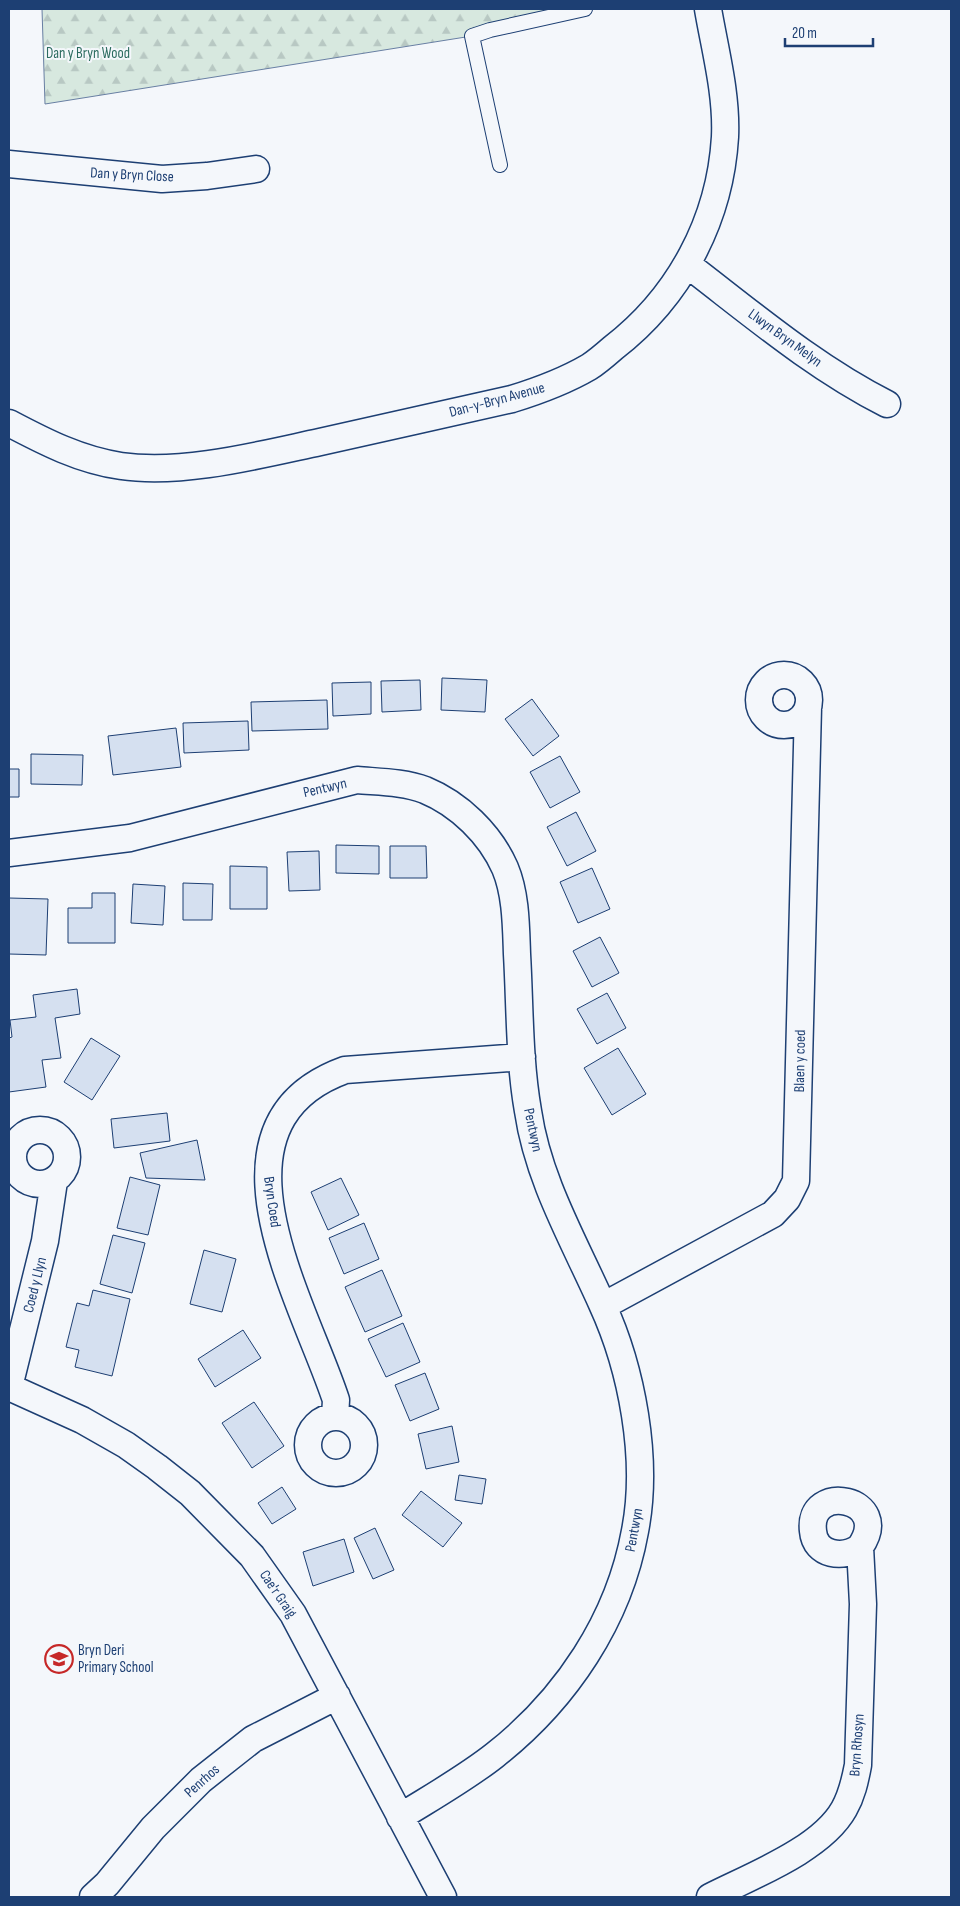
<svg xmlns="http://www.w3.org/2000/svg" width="960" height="1906" viewBox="0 0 960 1906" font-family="'Sofia Sans Condensed',sans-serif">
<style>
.forest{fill:url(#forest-firs);stroke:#687fa3}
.building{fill:#d5e0f0;stroke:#1d3f73}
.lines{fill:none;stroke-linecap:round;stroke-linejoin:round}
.service-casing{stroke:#1d3f73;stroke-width:16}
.minor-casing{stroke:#1d3f73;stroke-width:29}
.service{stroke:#f4f7fb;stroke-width:14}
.minor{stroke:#f4f7fb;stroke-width:26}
.labels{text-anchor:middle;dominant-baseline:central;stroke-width:4;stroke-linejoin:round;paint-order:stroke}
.park-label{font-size:15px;fill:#2c6c60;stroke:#f4f7fb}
.street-label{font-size:15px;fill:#1d3f73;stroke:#f4f7fb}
.poi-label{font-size:15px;fill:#1d3f73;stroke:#f4f7fb;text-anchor:start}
</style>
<defs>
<pattern id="forest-firs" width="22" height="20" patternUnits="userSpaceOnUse" patternTransform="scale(1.25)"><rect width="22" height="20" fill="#d7e8df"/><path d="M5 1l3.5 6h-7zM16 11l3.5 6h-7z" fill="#b8c8c3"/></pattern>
</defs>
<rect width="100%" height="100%" fill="#f4f7fb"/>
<path class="forest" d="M42 9H572L472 36 45 104Z"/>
<path class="building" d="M442 678 487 680 485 712 441 710Z
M420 680 421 710 382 712 381 681Z
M371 682V714L333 716 332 683Z
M532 699 559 736 533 756 505 719Z
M327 700 328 729 252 731 251 702Z
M248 721 249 750 184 753 183 723Z
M176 728 181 767 113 775 108 736Z
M31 754 83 755 82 785 31 784Z
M560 756 580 792 550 808 530 772Z
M9 769H19V797H9Z
M576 812 596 851 567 866 547 827Z
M336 845 379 846V874L336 873Z
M390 846H426L427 878H390Z
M319 851 320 890 289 891 287 852Z
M230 866 267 867V909H230Z
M592 868 610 909 578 923 560 882Z
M183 883 213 884 212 920H183Z
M133 884 165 886 163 925 131 923Z
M92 893H115V943H68V908H92Z
M9 898 48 899 46 955 9 954Z
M600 937 619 973 592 987 573 951Z
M77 989 80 1014 55 1018 61 1058 42 1060 46 1087 9 1092V1038L12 1037 10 1020 36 1017 33 995Z
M607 993 626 1028 597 1044 577 1009Z
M91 1038 120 1056 92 1100 64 1082Z
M618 1048 646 1094 612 1115 584 1068Z
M167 1113 170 1141 114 1148 111 1119Z
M197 1140 205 1180 146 1178 140 1153Z
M130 1177 160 1185 148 1235 117 1228Z
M341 1178 359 1215 328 1230 311 1192Z
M364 1223 379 1259 344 1274 329 1238Z
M113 1235 145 1243 132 1293 100 1284Z
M204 1250 236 1259 222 1312 190 1304Z
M382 1270 402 1316 365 1332 345 1287Z
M93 1290 130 1299 112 1376 75 1367 79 1350 66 1347 77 1303 89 1306Z
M403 1323 420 1362 386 1377 368 1339Z
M243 1330 261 1358 215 1387 198 1359Z
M425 1373 439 1409 410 1421 395 1385Z
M254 1402 284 1446 252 1468 222 1423Z
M452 1426 459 1462 426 1469 418 1434Z
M459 1475 486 1479 482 1504 455 1500Z
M282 1487 296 1509 272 1524 258 1503Z
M421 1491 462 1523 443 1547 402 1515Z
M375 1528 394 1570 373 1579 354 1538Z
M344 1539 354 1572 313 1586 303 1552Z"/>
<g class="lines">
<defs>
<path id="service" d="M500 165 472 36 490 30 585 9"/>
<path id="minor" d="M9 164 162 179 207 176 256 169
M688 265C752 314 814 367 887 404
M9 423C45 442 80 460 121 466 183 475 259 455 320 442 384 428 448 413 512 399 538 391 565 381 589 367 597 362 605 355 613 348 679 297 720 221 725 137 727 94 715 50 708 9
M759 700a25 25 0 1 1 50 0a25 25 0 1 1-50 0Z
M9 853 130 838 357 780C379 782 404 782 425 790 459 804 490 834 505 868 516 894 516 926 517 954 520 1006 519 1060 528 1111 538 1180 574 1241 602 1304 632 1369 649 1459 635 1531 619 1620 566 1699 495 1755 466 1778 432 1797 400 1817
M13 1157a27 27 0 1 1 54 0a27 27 0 1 1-54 0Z
M603 1306 773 1214 787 1199 796 1181 808 707
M9 1387 82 1420 126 1445 157 1467 190 1493 252 1556 293 1614 443 1897
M9 1387 45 1241 54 1181
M335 1417 336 1400C304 1302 196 1124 345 1070L522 1057
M308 1445a28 28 0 1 1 56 0a28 28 0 1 1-56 0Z
M93 1897 107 1884 153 1828 201 1780 253 1739 337 1696
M710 1897C751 1876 821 1850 844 1809 852 1795 855 1781 858 1765L863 1604 860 1547C894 1498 807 1481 813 1531 815 1556 844 1559 860 1547"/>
</defs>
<use href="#service" class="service-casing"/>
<use href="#minor" class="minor-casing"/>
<use href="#service" class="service"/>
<use href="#minor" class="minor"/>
</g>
<defs>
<symbol id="school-ring" viewBox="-11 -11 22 22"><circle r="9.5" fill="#f4f7fb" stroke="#c62828" stroke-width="1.5"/><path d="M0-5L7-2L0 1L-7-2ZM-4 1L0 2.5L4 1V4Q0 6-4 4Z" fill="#c62828"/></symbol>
</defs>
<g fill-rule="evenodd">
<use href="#school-ring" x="43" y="1643" width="32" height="32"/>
</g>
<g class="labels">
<g class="park-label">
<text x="88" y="53">Dan y Bryn Wood</text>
</g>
<g class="street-label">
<text transform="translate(132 175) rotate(3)">Dan y Bryn Close</text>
<text transform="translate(785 338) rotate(36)">Llwyn Bryn Melyn</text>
<text transform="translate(497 400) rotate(-15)">Dan-y-Bryn Avenue</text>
<text transform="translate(325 788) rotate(-13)">Pentwyn</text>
<text transform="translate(800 1061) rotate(-89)">Blaen y coed</text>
<text transform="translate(533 1130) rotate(78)">Pentwyn</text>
<text transform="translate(272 1202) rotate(82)">Bryn Coed</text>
<text transform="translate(35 1285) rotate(-76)">Coed y Llyn</text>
<text transform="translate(634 1530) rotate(-80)">Pentwyn</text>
<text transform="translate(278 1594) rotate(56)">Cae'r Graig</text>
<text transform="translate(857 1745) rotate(-86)">Bryn Rhosyn</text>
<text transform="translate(202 1781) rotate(-42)">Penrhos</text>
</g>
<g class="poi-label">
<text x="78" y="1650">Bryn Deri<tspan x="78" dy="17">Primary School</tspan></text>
</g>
</g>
<rect width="960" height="1906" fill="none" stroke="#1d3f73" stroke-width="20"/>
<path d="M785 38v8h88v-8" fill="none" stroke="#1d3f73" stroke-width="2.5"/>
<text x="792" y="38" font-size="15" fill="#1d3f73" stroke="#f4f7fb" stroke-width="4" paint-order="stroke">20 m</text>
</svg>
